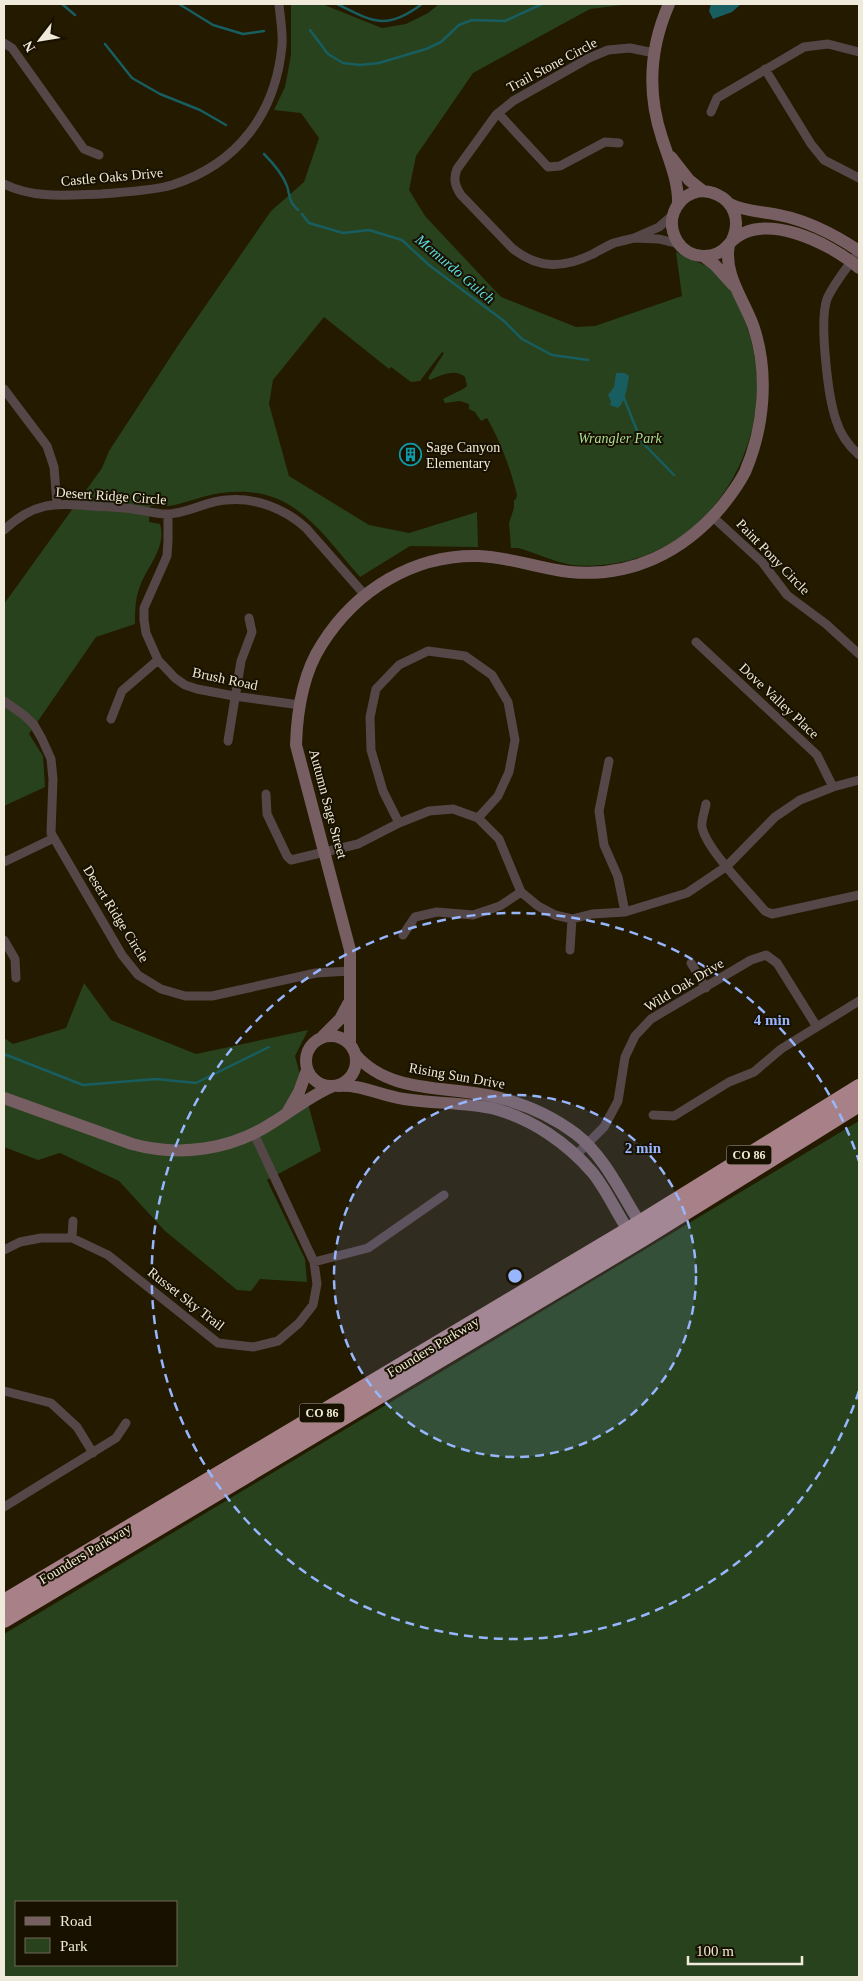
<svg xmlns="http://www.w3.org/2000/svg" width="863" height="1981" viewBox="0 0 863 1981" font-family="'Times New Roman',serif">
<style>
.green{fill:#28421d;fill-rule:evenodd}
.water{fill:#185d60}
.lines{fill:none;stroke-linecap:round;stroke-linejoin:round}
.stream{stroke:#185d60;stroke-width:2.5}
.street{stroke:#554648;stroke-width:9}
.secondary{stroke:#765e62;stroke-width:12}
.highway{stroke:#a78187;stroke-width:16}
.ring{fill:none;stroke:#97b6fd;stroke-width:2.5;stroke-dasharray:9 6}
.labels{text-anchor:middle;dominant-baseline:central;stroke-width:4;stroke-linejoin:round;paint-order:stroke}
.shield{fill:#191100;stroke:#afa998;stroke-width:1}
.shield-label{font-size:12px;font-weight:bold;fill:#efead9}
.street-label{font-size:14px;fill:#efead9;stroke:#191100}
.park-label{font-size:14px;font-style:italic;fill:#a8dd94;stroke:#191100}
.poi-label{font-size:14px;fill:#efead9;stroke:#191100;text-anchor:start}
.water-label{font-size:15px;font-style:italic;fill:#5cdce3;stroke:#191100}
.centre{fill:#97b6fd;stroke:#191100;stroke-width:2.5}
.ring-label{font-size:15px;text-anchor:middle;font-weight:bold;fill:#97b6fd;stroke:#191100;stroke-width:4;stroke-linejoin:round;paint-order:stroke}
</style>
<rect width="100%" height="100%" fill="#231a00"/>
<path class="green" d="M291 4H322L382 28 406 24 428 13 439 4H630L590 9 473 73 416 156 409 190 425 216 501 297 576 327 595 326 682 296 676 252C691 262 710 263 722 277 733 289 741 309 746 324 782 422 726 540 622 562 607 565 588 567 572 565 554 562 536 553 518 548H511L509 523 514 508V500L516 499 517 495C510 467 501 443 487 418L481 421 475 412 469 409V404L460 401 445 403 443 399 463 389 467 386 465 377C455 368 441 375 430 380L428 378 444 353 442 352 420 381 411 382 391 367 389 369 324 317 273 380 269 404 289 476 369 525 409 533 477 512 478 547 410 546 360 577C319 530 292 483 221 493 204 495 187 503 169 506 163 506 156 506 150 506L149 522 160 524C167 549 146 567 139 589 135 601 135 612 135 624L96 637 29 734 43 756 45 787 4 806V604L102 468 109 451 179 344 271 211 304 182 319 138 301 113 274 110 285 87 291 55Z
M84 983 111 1020 196 1054 308 1030 295 1056 321 1151 267 1180 305 1259 307 1282 260 1279 251 1291 237 1290 165 1231 119 1181 60 1153 38 1160 4 1147V1038L13 1044 66 1028Z
M859 1121V1977H4V1634ZM16 1902H176V1965H16Z"/>
<path class="water" d="M711 4H741L732 12 713 19 709 11Z
M616 373H625L629 376C627 387 626 401 618 408L610 405 611 401 608 395 614 387Z"/>
<g class="lines">
<path class="stream" d="M62 4 75 15
M179 4 213 25 243 34 264 31
M337 4C373 22 386 31 422 4
M310 30 328 54 343 63 360 65 379 63 426 49 441 42 459 25 472 20 505 21 542 4
M105 44 132 78 160 94 200 110 226 125
M264 154C273 163 282 173 287 186 291 199 288 200 298 210
M302 214 309 223 343 233 369 230 402 240 429 265 504 321 522 339 552 355 588 360
M624 398 641 441 674 475
M4 1054 83 1085 156 1079 196 1083 269 1047"/>
<path class="street" d="M4 43 12 48 84 149 99 155
M765 69 811 144 824 160 859 178
M711 112 717 98 804 47 828 44 859 52
M498 113 548 167 560 166 605 142 619 143
M4 184C34 199 68 195 101 194 122 192 152 191 172 185 238 164 276 113 282 45 283 32 280 17 279 4
M673 215 659 227 634 238 659 239 679 244
M634 238C627 240 621 241 614 243 607 246 600 250 593 254 564 268 539 270 512 248L461 195C455 186 453 179 457 169L496 115 513 101 589 58 608 50 630 48 654 53
M854 258C845 270 833 285 827 299 819 321 828 397 836 420 840 434 849 446 859 455
M4 389 47 446 54 467 57 504
M168 514V541L167 556 144 608V620L146 633 158 660 175 678 185 685 197 689 234 696 300 705
M713 517 762 562 787 595 826 624 859 654
M4 530C34 502 53 503 92 506 105 507 119 507 133 509 144 511 156 514 167 514 187 514 206 501 226 500 256 497 285 509 306 528L364 594
M696 642 817 755 833 787
M4 701 25 716 34 725 42 739 51 759 53 779 51 833 122 955 138 975 161 989 185 996H212L316 973 350 971
M111 719 122 691 158 660
M228 741 241 661 252 632 249 618
M609 761 599 811 604 845 618 877 625 912
M266 794 267 814 287 856 291 860 358 844 399 823 429 811 453 809 478 818 499 839 521 892 538 906 555 915 572 919 592 914 625 912 687 893 727 866 775 817 800 800 833 787 859 780
M706 804C705 811 701 820 702 827 706 849 750 893 765 911L772 914 859 895
M399 823 383 791 371 750 370 717 376 689 399 665 428 651 465 656 492 675 508 702 515 740 509 772 498 796 478 818
M4 862 54 838
M403 935 415 917 437 912 473 915 500 906 521 892
M4 940 15 959 16 978
M570 950 572 919
M691 963 706 988
M653 1115 674 1116 729 1082 754 1072 781 1049 859 1001
M576 1155 604 1127 618 1101 625 1057 635 1036 651 1019 751 960 766 955 777 963 817 1027
M72 1238 73 1221
M4 1250 20 1242 41 1238H72L108 1255 218 1343 253 1347 278 1341 299 1323 313 1305 317 1284 314 1262 254 1134
M314 1262 368 1248 444 1195
M4 1391 51 1403 77 1427 93 1453
M4 1507 116 1438 126 1423"/>
<path class="secondary" d="M669 4C650 47 647 93 662 138 669 160 679 182 678 205
M671 157 689 180 703 191
M730 204C746 212 761 211 779 215 809 221 834 234 859 251
M732 240C752 197 691 171 674 212 670 222 672 232 677 241 689 260 715 261 729 244 761 208 830 243 859 268
M703 256 715 265 733 285
M306 1061a25 25 0 1 1 50 0a25 25 0 1 1-50 0Z
M323 1036 340 1019 348 1004
M350 1044V950L296 745C297 711 303 673 322 644 356 590 414 554 479 556 510 557 540 569 570 572 631 578 683 552 722 506 730 496 739 484 745 472 764 428 769 374 754 328 745 301 723 275 729 245
M355 1054C391 1097 455 1084 504 1099 529 1106 555 1118 576 1134 604 1156 621 1193 640 1223L642 1231
M338 1086C361 1084 381 1096 404 1099 434 1104 465 1102 495 1109 532 1119 567 1143 592 1172 606 1189 616 1212 628 1230L634 1233
M4 1098 132 1144C179 1157 231 1150 272 1123 292 1111 310 1096 331 1087
M287 1113 299 1092 307 1070"/>
<path class="highway" d="M4 1602 628 1230 859 1087
M4 1620 644 1238 859 1104"/>
</g>
<circle cx="515" cy="1276" r="181" fill="#97b6fd" fill-opacity=".12"/>
<g class="ring">
<circle cx="515" cy="1276" r="181"/>
<path d="M859 1391A363 363 0 1 1 859 1161"/>
</g>
<defs>
<symbol id="building-ring" viewBox="-11 -11 22 22"><circle r="9.5" fill="#191100" stroke="#0f9aa8" stroke-width="1.5"/><path d="M-4-6H4V6H1V3H-1V6H-4ZM-2.5-4.3h1.7v1.8h-1.7ZM.8-4.3h1.7v1.8H.8ZM-2.5-1h1.7V.8h-1.7ZM.8-1h1.7V.8H.8Z" fill="#0f9aa8"/></symbol>
</defs>
<g fill-rule="evenodd">
<use href="#building-ring" x="398" y="442" width="25" height="25"/>
</g>
<g class="labels">
<g class="shield">
<rect x="726.5" y="1145.5" width="45" height="19" rx="4"/>
<rect x="299.5" y="1403.5" width="45" height="19" rx="4"/>
</g>
<g class="shield-label">
<text x="749" y="1155">CO 86</text>
<text x="322" y="1413">CO 86</text>
</g>
<g class="street-label">
<text transform="translate(552 65) rotate(-28)">Trail Stone Circle</text>
<text transform="translate(112 177) rotate(-5)">Castle Oaks Drive</text>
<text transform="translate(111 496) rotate(4)">Desert Ridge Circle</text>
<text transform="translate(773 557) rotate(46)">Paint Pony Circle</text>
<text transform="translate(225 679) rotate(12)">Brush Road</text>
<text transform="translate(779 701) rotate(43)">Dove Valley Place</text>
<text transform="translate(328 804) rotate(75)">Autumn Sage Street</text>
<text transform="translate(116 914) rotate(58)">Desert Ridge Circle</text>
<text transform="translate(684 985) rotate(-31)">Wild Oak Drive</text>
<text transform="translate(457 1076) rotate(10)">Rising Sun Drive</text>
<text transform="translate(186 1299) rotate(38)">Russet Sky Trail</text>
<text transform="translate(433 1347) rotate(-31)">Founders Parkway</text>
<text transform="translate(85 1554) rotate(-31)">Founders Parkway</text>
</g>
<g class="park-label">
<text x="620" y="438">Wrangler Park</text>
</g>
<g class="poi-label">
<text x="426" y="447">Sage Canyon<tspan x="426" dy="16">Elementary</tspan></text>
</g>
<g class="water-label">
<text transform="translate(455 269) rotate(40)">Mcmurdo Gulch</text>
</g>
</g>
<circle cx="515" cy="1276" r="8" class="centre"/>
<g class="ring-label">
<text x="772" y="1025">4 min</text>
<text x="643" y="1153">2 min</text>
</g>
<rect width="863" height="1981" fill="none" stroke="#efead9" stroke-width="10"/>
<rect x="15" y="1901" width="162" height="65" fill="#191100" stroke="#6f6857"/>
<rect x="25" y="1917" width="25" height="8" fill="#765e62" stroke="#6f6857"/>
<text x="60" y="1926" font-size="15" fill="#efead9">Road</text>
<rect x="25" y="1938" width="25" height="15" fill="#28421d" stroke="#6f6857"/>
<text x="60" y="1951" font-size="15" fill="#efead9">Park</text>
<g transform="translate(40 40) rotate(239)" stroke="#191100" stroke-width="4" paint-order="stroke">
<path d="M0-4L9 19L0 12L-9 19Z" fill="#efead9"/>
<text y="-8" font-size="14" font-weight="bold" text-anchor="middle" fill="#efead9">N</text>
</g>
<path d="M688 1956v8h114v-8" fill="none" stroke="#efead9" stroke-width="2.5"/>
<text x="696" y="1956" font-size="15" fill="#efead9" stroke="#191100" stroke-width="4" paint-order="stroke">100 m</text>
</svg>
